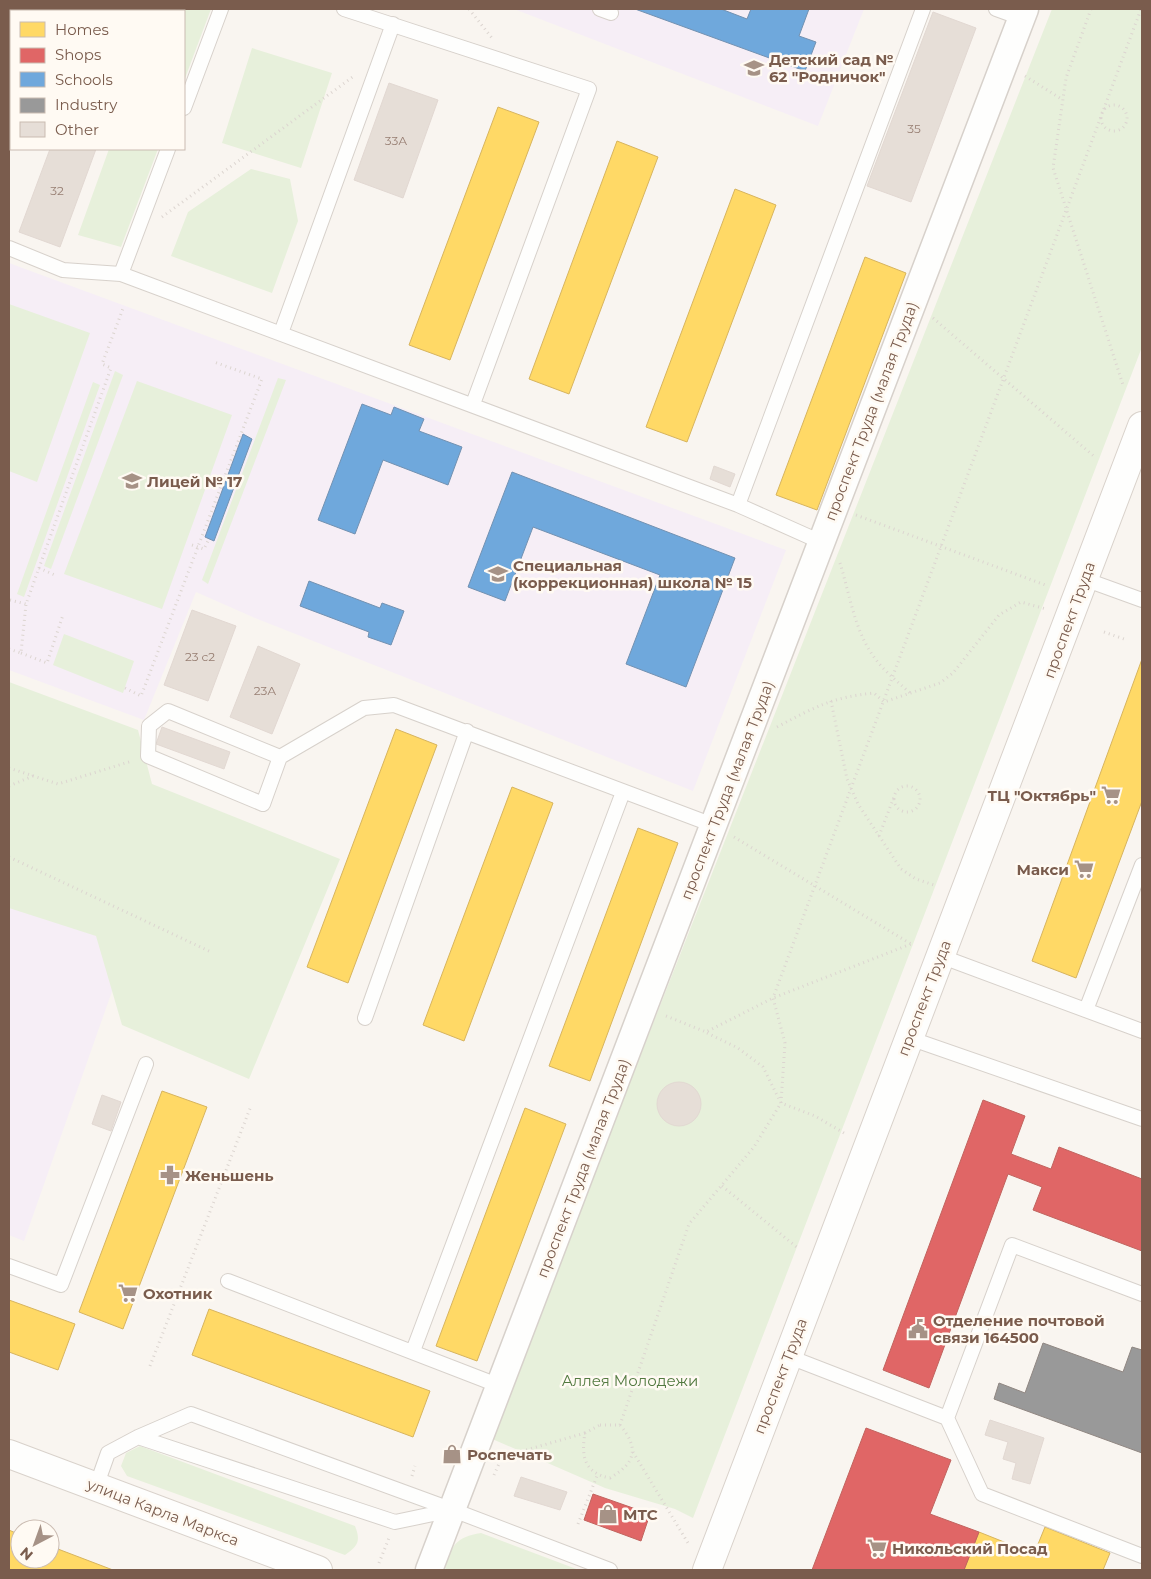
<svg xmlns="http://www.w3.org/2000/svg" width="1151" height="1579" viewBox="0 0 1151 1579" font-family="Montserrat,sans-serif">
<style>
.education{fill:#f6eef6}
.green{fill:#e7f0db}
.homes{fill:#ffd966;stroke:#d7b45e}
.shops{fill:#e06666;stroke:#c1635e}
.schools{fill:#6fa8dc;stroke:#7291b1}
.industry{fill:#999;stroke:#908782}
.building{fill:#e6ded7;stroke:#e2d8d2}
.lines{fill:none;stroke-linecap:round;stroke-linejoin:round}
.lane-casing{stroke:#d7d1cb;stroke-width:16}
.street-casing{stroke:#d7d1cb;stroke-width:29}
.secondary-casing{stroke:#d9d2cb;stroke-width:30}
.path{stroke:#dcd5d0;stroke-width:3;stroke-dasharray:1 4;stroke-linecap:butt}
.lane{stroke:#fefefd;stroke-width:14}
.street{stroke:#fefefd;stroke-width:26}
.secondary{stroke:#fefefd;stroke-width:28}
.labels{text-anchor:middle;dominant-baseline:central;stroke-width:5;stroke-linejoin:round;paint-order:stroke}
.number-label{font-size:12px;fill:#977e72}
.poi-label{font-size:15px;font-weight:bold;fill:#7a5c4d;stroke:#fffaf3;text-anchor:start}
.street-label{font-size:15px;fill:#7a5c4d;stroke:#fffaf3}
.park-label{font-size:15px;fill:#537a41;stroke:#fffaf3}
</style>
<rect width="100%" height="100%" fill="#f9f5f0"/>
<path class="education" d="M514 9H864L818 126Z
M9 263 786 550 693 791 255 618 196 592 144 720 9 670Z
M9 897 110 933 116 980 24 1241 9 1235Z"/>
<path class="green" d="M160 9H211L184 81V11H159Z
M1052 9H1142V347L693 1518 675 1509 605 1488 490 1438Z
M252 48 332 73 301 168 222 143Z
M109 149H158L121 247 78 235Z
M251 169 290 179 298 221 272 293 171 256 188 212Z
M9 304 90 333 37 482 9 471Z
M115 371 123 375 51 569 44 566Z
M278 378 286 380 208 584 202 580Z
M137 381 232 415 162 609 64 574Z
M93 382 100 385 24 597 17 594Z
M64 634 134 661 123 693 53 665Z
M9 682 138 730 152 784 340 859 249 1079 122 1025 96 936 9 908Z
M140 1446 355 1526C361 1541 358 1546 345 1555L127 1476 121 1466 126 1453Z
M481 1533 579 1570H446L445 1567C452 1545 456 1537 481 1533Z"/>
<path class="homes" d="M498 107 539 122 450 360 409 345Z
M617 141 658 157 569 394 529 379Z
M735 189 776 205 687 442 646 427Z
M865 257 906 273 817 510 776 495Z
M1142 659V801L1076 978 1032 961Z
M396 729 437 745 348 983 307 967Z
M512 787 553 803 464 1041 423 1025Z
M638 828 678 843 590 1081 549 1066Z
M162 1091 207 1107 123 1329 79 1312Z
M525 1108 566 1124 477 1361 436 1346Z
M9 1300 75 1324 58 1370 9 1352Z
M209 1309 430 1391 413 1437 192 1355Z
M1045 1527 1110 1553 1103 1570H964L979 1532 1034 1554Z
M9 1530 20 1535V1559H50V1546L113 1570H9Z"/>
<path class="shops" d="M983 1100 1025 1116 1011 1154 1051 1169 1059 1147 1142 1179V1251L1033 1210 1042 1187 1008 1174 929 1388 883 1370Z
M866 1428 951 1460 930 1514 979 1532 964 1570H812Z
M593 1494 650 1514 641 1541 584 1520Z"/>
<path class="schools" d="M635 9H721L747 19 751 9H809L799 36 816 42 805 71Z
M362 404 391 415 394 407 424 419 419 431 462 447 448 485 383 460 355 534 318 520Z
M243 434 252 439 214 541 205 537Z
M512 472 735 558 686 687 626 664 660 575 533 527 505 601 468 587Z
M309 581 380 608 382 603 404 611 391 645 368 637 369 632 300 606Z"/>
<path class="industry" d="M1043 1343 1123 1372 1132 1347 1142 1350V1453L994 1399 999 1383 1025 1393Z"/>
<path class="building" d="M102 9H148L147 11H101Z
M933 12 976 28 911 202 867 186Z
M389 83 438 100 403 198 354 180Z
M50 149H96L60 247 19 232Z
M714 466 735 474 730 487 710 479Z
M192 610 236 626 208 701 164 685Z
M258 646 300 664 272 734 230 717Z
M162 727 230 752 224 769 156 744Z
M657 1104a22 22 0 1 1 44 0a22 22 0 1 1-44 0Z
M102 1095 121 1102 111 1131 92 1124Z
M990 1420 1044 1438 1030 1484 1012 1479 1016 1463 1003 1459 1008 1442 985 1435Z
M521 1477 567 1492 560 1510 514 1496Z"/>
<g class="lines">
<defs>
<path id="lane" d="M344 9 589 89 473 404
M600 9 611 13
M996 9 1021 18
M38 11 39 9
M9 87 11 80
M184 108 221 9
M9 248 63 270 121 274 738 505 821 542
M121 274 168 149
M281 333 393 24
M738 505 923 9
M1084 579 1142 600
M280 757 168 711 149 726 148 756 263 804 280 757 364 708 394 705 713 825
M940 956 1142 1031
M1086 1010 1142 865
M365 1018 467 731
M909 1038 1142 1119
M9 1266 61 1285 146 1064
M228 1281 500 1386
M413 1351 623 792
M787 1356 947 1418 982 1494 1142 1556
M947 1418 1012 1245 1142 1294
M138 1437 395 1522 452 1510
M96 1487 108 1453 138 1437 191 1414 453 1510 610 1570"/>
<path id="street" d="M429 1570 1025 9"/>
<path id="secondary" d="M9 1454 318 1570
M707 1570 1142 426"/>
</defs>
<use href="#lane" class="lane-casing"/>
<use href="#street" class="street-casing"/>
<use href="#secondary" class="secondary-casing"/>
<path class="path" d="M469 9 492 38
M1091 9 1066 78 1053 168 1123 385
M1025 76 1063 100
M1101 118a13 13 0 1 1 26 0a13 13 0 1 1-26 0Z
M162 217 354 76
M933 318 1096 458
M856 515 1048 586
M192 545 204 549 209 539
M840 563C849 592 854 626 870 651 880 668 896 680 910 693
M39 568 57 576
M10 600 26 604
M1104 632 1124 639
M9 649 21 653 26 604 111 368 102 364 124 306
M21 653 47 663 63 615
M125 688 141 696 262 379 214 362
M831 701 847 779 858 804 901 869 916 879 934 885
M777 727C813 708 832 697 874 693L884 702 940 683 953 673 999 615 1021 602 1046 609
M9 768 58 784 132 761
M9 786 33 776
M894 799a13 13 0 1 1 26 0a13 13 0 1 1-26 0Z
M879 836 894 797
M734 837 911 944
M9 857 211 952
M666 1016 706 1032 773 998 911 944
M707 1033 738 1048 763 1067 781 1103 815 1116 844 1133
M722 1186 799 1249
M150 1366 251 1106
M600 1425H620C640 1449 635 1463 610 1478 584 1473 581 1456 585 1433Z
M620 1425 689 1224 754 1147 781 1103 785 1043 773 998 1141 9
M633 1452 688 1543
M494 1475 502 1457 585 1433
M412 1476 415 1466
M578 1524 597 1476
M379 1563 389 1538"/>
<use href="#lane" class="lane"/>
<use href="#street" class="street"/>
<use href="#secondary" class="secondary"/>
</g>
<defs>
<symbol id="school-bare" viewBox="-9 -9 18 18"><path d="M0-5L7-2L0 1L-7-2ZM-4 1L0 2.5L4 1V4Q0 6-4 4Z" fill="#a69286" stroke="#fffaf3" stroke-width="2.5" paint-order="stroke"/></symbol>
<symbol id="supermarket-bare" viewBox="-9 -9 18 18"><path d="M-6-5.5h2.5l.6 2H6L4.5 2H-2.5L-4.4-4H-6ZM-1.5 3.2a1.3 1.3 0 1 0 .1 0ZM3 3.2a1.3 1.3 0 1 0 .1 0Z" fill="#a69286" stroke="#fffaf3" stroke-width="2.5" paint-order="stroke"/></symbol>
<symbol id="pharmacy-bare" viewBox="-9 -9 18 18"><path d="M-2-6h4v4h4v4h-4v4h-4v-4h-4v-4h4Z" fill="#a69286" stroke="#fffaf3" stroke-width="2.5" paint-order="stroke"/></symbol>
<symbol id="civic-bare" viewBox="-9 -9 18 18"><path d="M-.6-6.5H3V-4.5H.6V-3L4-1V1h2V6H-6V1h2V-1L-.6-3ZM-1.2 2.5V6h2.4V2.5Z" fill="#a69286" stroke="#fffaf3" stroke-width="2.5" paint-order="stroke"/></symbol>
<symbol id="shop-bare" viewBox="-9 -9 18 18"><path d="M-5-2.5h2.3a2.7 3.5 0 0 1 5.4 0H5L5.5 6h-11ZM-1.5-2.5h3a1.5 2.3 0 0 0-3 0Z" fill="#a69286" stroke="#fffaf3" stroke-width="2.5" paint-order="stroke"/></symbol>
</defs>
<g fill-rule="evenodd">
<use href="#school-bare" x="740" y="54" width="28" height="28"/>
<use href="#school-bare" x="118" y="467" width="28" height="28"/>
<use href="#school-bare" x="484" y="560" width="28" height="28"/>
<use href="#supermarket-bare" x="1097" y="781" width="28" height="28"/>
<use href="#supermarket-bare" x="1070" y="855" width="28" height="28"/>
<use href="#pharmacy-bare" x="156" y="1161" width="28" height="28"/>
<use href="#supermarket-bare" x="114" y="1279" width="28" height="28"/>
<use href="#civic-bare" x="904" y="1315" width="28" height="28"/>
<use href="#shop-bare" x="438" y="1440" width="28" height="28"/>
<use href="#shop-bare" x="594" y="1500" width="28" height="28"/>
<use href="#supermarket-bare" x="863" y="1534" width="28" height="28"/>
</g>
<g class="labels">
<g class="number-label">
<text x="914" y="128">35</text>
<text x="396" y="140">33А</text>
<text x="57" y="190">32</text>
<text x="200" y="656">23 с2</text>
<text x="265" y="690">23А</text>
</g>
<g class="poi-label">
<text x="769" y="59">Детский сад №<tspan x="769" dy="17">62 "Родничок"</tspan></text>
<text x="147" y="481">Лицей № 17</text>
<text x="513" y="565">Специальная<tspan x="513" dy="17">(коррекционная) школа № 15</tspan></text>
<text x="1096" y="795" text-anchor="end">ТЦ "Октябрь"</text>
<text x="1069" y="869" text-anchor="end">Макси</text>
<text x="185" y="1175">Женьшень</text>
<text x="143" y="1293">Охотник</text>
<text x="933" y="1320">Отделение почтовой<tspan x="933" dy="17">связи 164500</tspan></text>
<text x="467" y="1454">Роспечать</text>
<text x="623" y="1514">МТС</text>
<text x="892" y="1548">Никольский Посад</text>
</g>
<g class="street-label">
<text transform="translate(871 411) rotate(-69)">проспект Труда (малая Труда)</text>
<text transform="translate(1069 620) rotate(-70)">проспект Труда</text>
<text transform="translate(727 790) rotate(-69)">проспект Труда (малая Труда)</text>
<text transform="translate(924 998) rotate(-69)">проспект Труда</text>
<text transform="translate(583 1168) rotate(-69)">проспект Труда (малая Труда)</text>
<text transform="translate(780 1376) rotate(-69)">проспект Труда</text>
<text transform="translate(163 1512) rotate(21)">улица Карла Маркса</text>
</g>
<g class="park-label">
<text x="630" y="1380">Аллея Молодежи</text>
</g>
</g>
<rect width="1151" height="1579" fill="none" stroke="#7a5c4d" stroke-width="20"/>
<rect x="10" y="10" width="175" height="140" fill="#fffaf3" stroke="#cabbb1"/>
<rect x="20" y="22" width="25" height="15" fill="#ffd966" stroke="#cabbb1"/>
<text x="55" y="35" font-size="15" fill="#7a5c4d">Homes</text>
<rect x="20" y="48" width="25" height="15" fill="#e06666" stroke="#cabbb1"/>
<text x="55" y="60" font-size="15" fill="#7a5c4d">Shops</text>
<rect x="20" y="72" width="25" height="15" fill="#6fa8dc" stroke="#cabbb1"/>
<text x="55" y="85" font-size="15" fill="#7a5c4d">Schools</text>
<rect x="20" y="98" width="25" height="15" fill="#999999" stroke="#cabbb1"/>
<text x="55" y="110" font-size="15" fill="#7a5c4d">Industry</text>
<rect x="20" y="122" width="25" height="15" fill="#e6ded7" stroke="#cabbb1"/>
<text x="55" y="135" font-size="15" fill="#7a5c4d">Other</text>
<g transform="translate(35 1544) rotate(221)"><circle r="24" fill="#fffaf3" stroke="#cabbb1"/>
<path d="M0-4L9 19L0 12L-9 19Z" fill="#a69286"/>
<text y="-8" font-size="14" font-weight="bold" text-anchor="middle" fill="#7a5c4d">N</text>
</g>
</svg>
